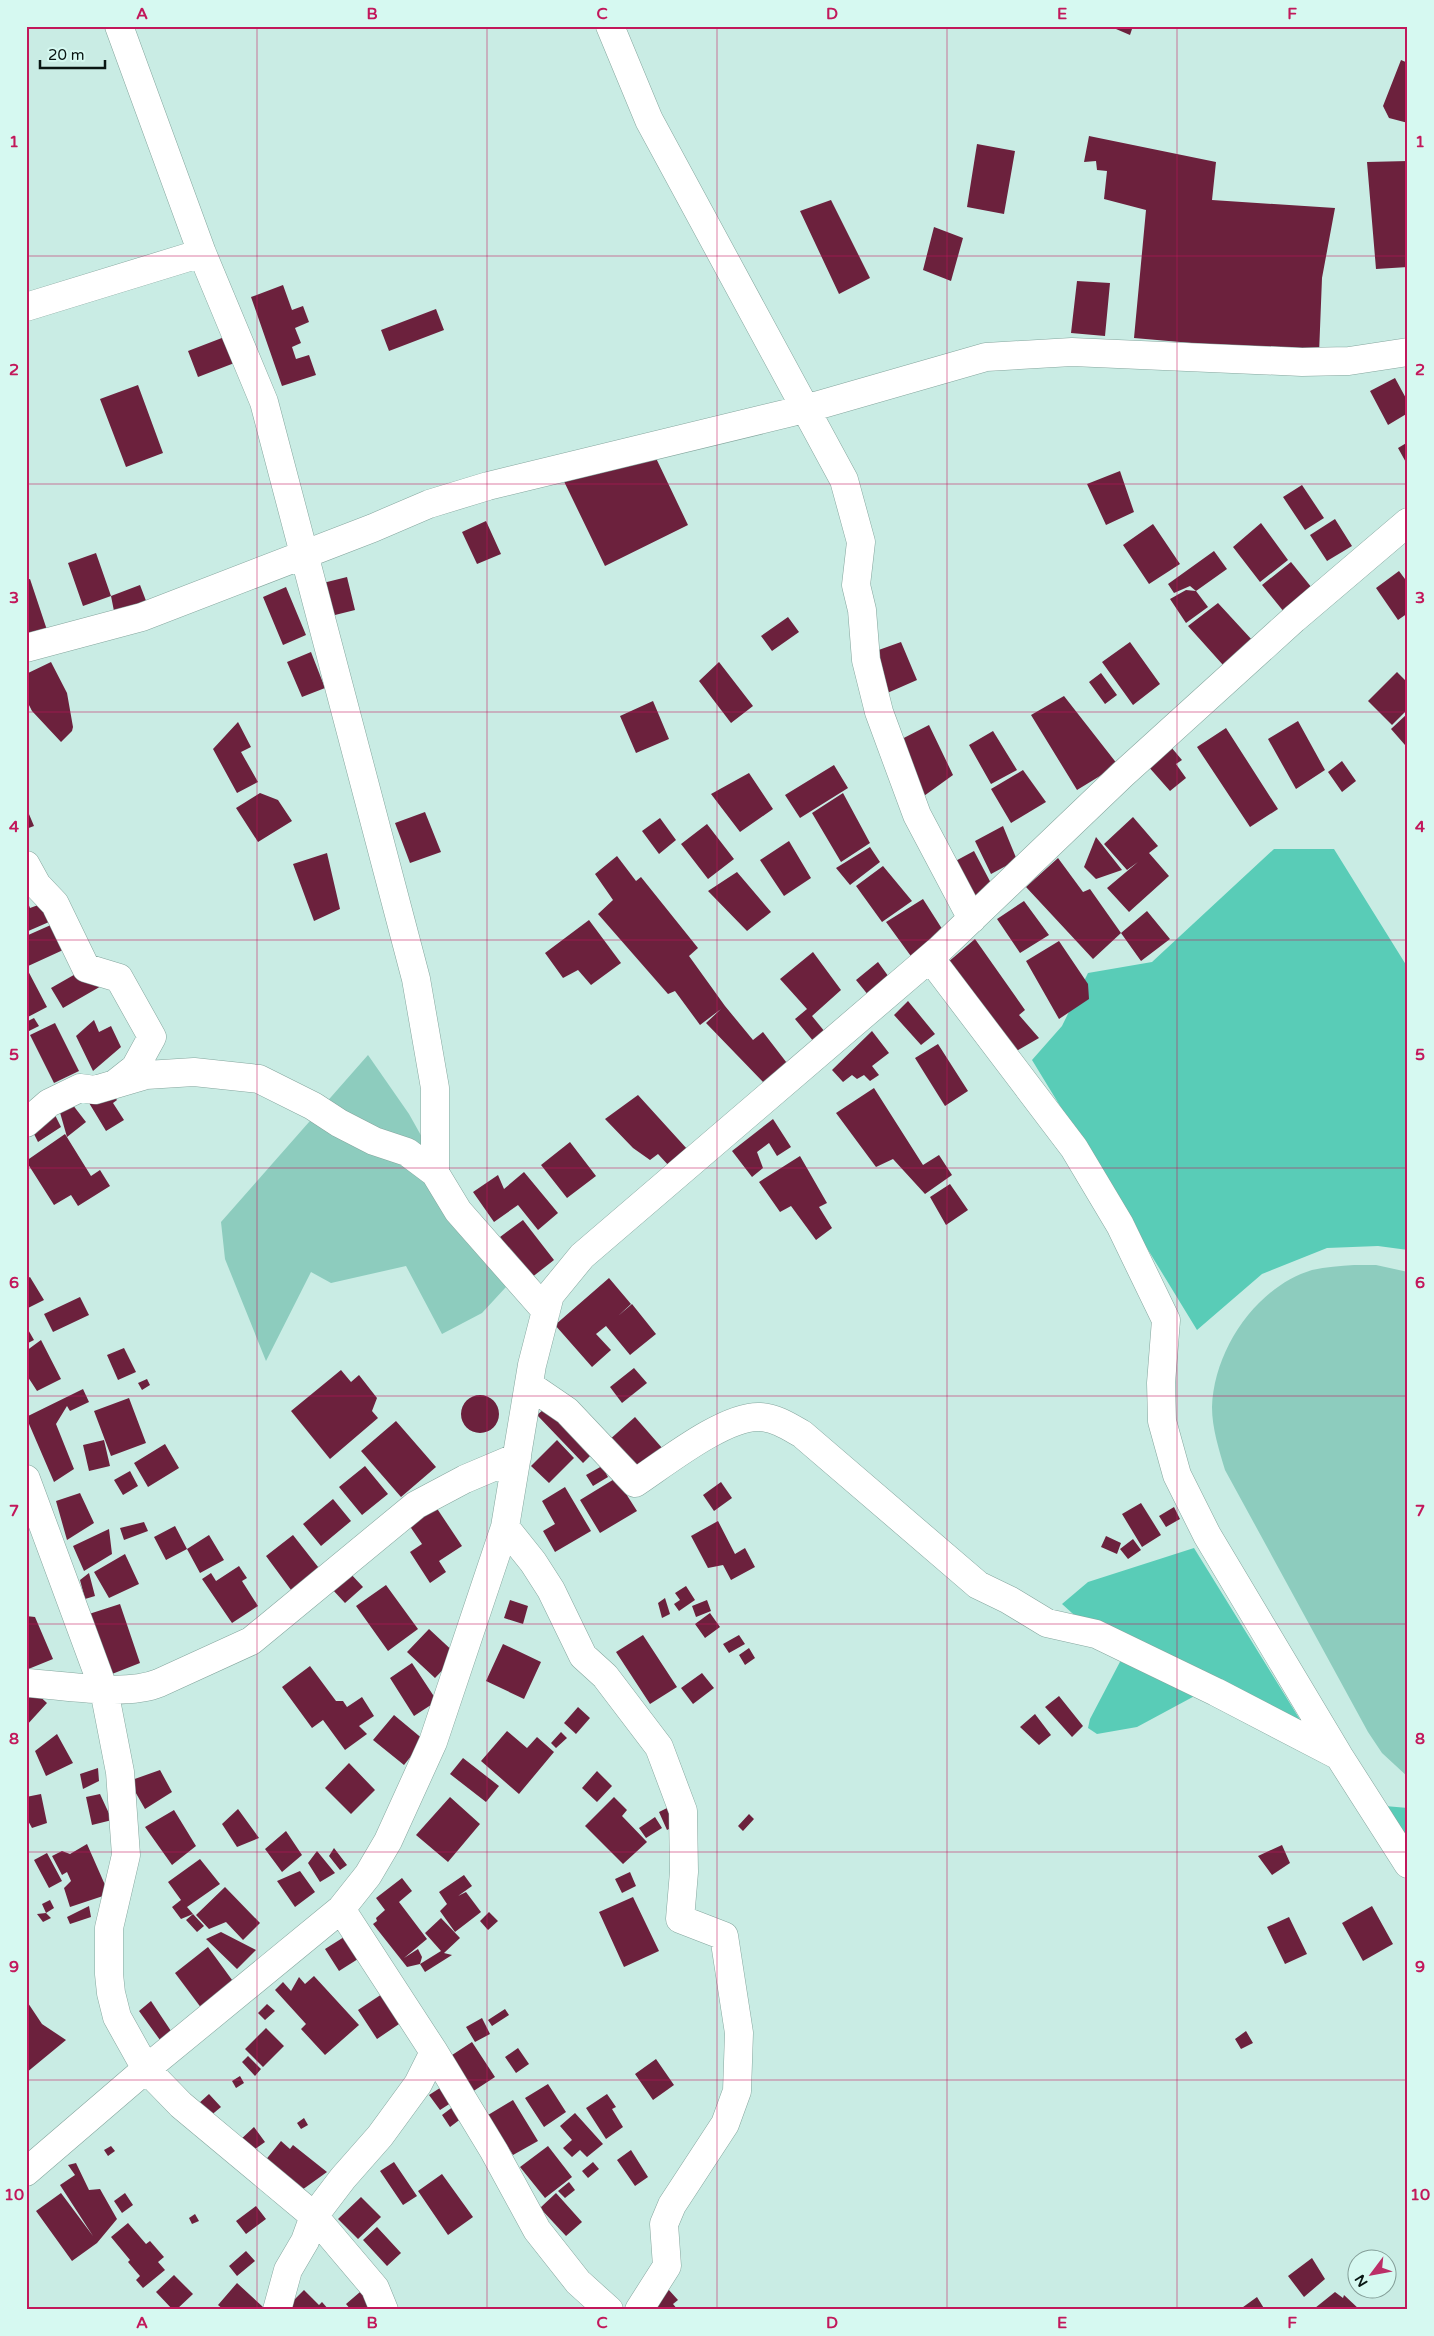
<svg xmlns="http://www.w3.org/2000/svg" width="1434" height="2336" viewBox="0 0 1434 2336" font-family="'Varela Round',sans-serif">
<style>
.green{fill:#8dccbe}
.forest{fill:#59ccb7}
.building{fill:#6c213d}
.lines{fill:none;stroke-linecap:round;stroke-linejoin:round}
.minor-casing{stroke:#85a69e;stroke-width:29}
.minor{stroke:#fff;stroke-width:28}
.grid{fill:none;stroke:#c2185b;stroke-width:1;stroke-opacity:0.55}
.neatline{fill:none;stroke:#c2185b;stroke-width:2}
.grid-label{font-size:16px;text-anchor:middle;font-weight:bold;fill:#c2185b}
</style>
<rect width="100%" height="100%" fill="#c9ece4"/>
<path class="green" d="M368 1055 409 1114 506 1287 482 1313 442 1334 406 1266 331 1283 311 1272 266 1361 225 1259 221 1222Z
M1354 1265H1376L1408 1272V1777L1382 1753 1368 1732 1225 1470C1219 1450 1212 1428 1212 1407 1214 1350 1256 1287 1312 1270 1326 1267 1340 1266 1354 1265Z"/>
<path class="forest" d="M1274 849H1334L1408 968V1250L1378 1246 1327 1248 1262 1274 1197 1330 1032 1060 1062 1026 1088 973 1152 962Z
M1194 1548 1307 1731 1215 1685 1137 1727 1097 1734 1088 1728 1090 1719 1122 1658 1062 1604 1088 1582Z
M1385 1806 1408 1808V1838Z"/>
<path class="building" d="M1109 26H1133L1130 35Z
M1401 60 1408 63V123L1389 118 1383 106Z
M1089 136 1216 162 1212 200 1335 208 1322 278 1319 354 1134 338 1146 210 1104 199 1107 171 1097 170 1096 161 1084 162Z
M977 144 1015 151 1004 214 967 207Z
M1408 161V267L1376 269 1367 162Z
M831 200 870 278 839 294 800 211Z
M934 227 963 238 951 281 923 270Z
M1077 281 1110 283 1105 336 1071 333Z
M283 285 292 310 303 306 309 322 295 328 301 343 292 347 296 359 309 355 316 375 282 386 251 297Z
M436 309 444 330 389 351 381 330Z
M227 336 237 362 198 377 188 351Z
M1395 378 1408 402V413L1388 425 1370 391Z
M138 385 163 453 126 467 100 399Z
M1408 442V466L1398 448Z
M655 456 688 525 605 566 558 469Z
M1120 471 1134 512 1106 525 1087 484Z
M1302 485 1324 518 1305 530 1283 497Z
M1335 519 1352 546 1327 561 1310 535Z
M486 521 501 554 477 564 462 532Z
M1261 523 1288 560 1260 582 1233 547Z
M1153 524 1180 564 1149 584 1123 545Z
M1214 551 1227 569 1196 591 1208 607 1186 623 1170 599 1186 590 1196 591 1190 586 1174 593 1168 584Z
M96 553 111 596 140 585 148 606 115 616 111 596 83 606 68 563Z
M1291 562 1312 588 1284 612 1262 585Z
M1399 571 1408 583V613L1398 620 1376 588Z
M347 577 355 610 331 616 323 583Z
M30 579 47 630 26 637V580Z
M286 587 306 635 283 645 263 597Z
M1218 603 1253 641 1223 665 1188 626Z
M788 617 799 632 772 651 761 636Z
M901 642 917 680 885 694 873 652Z
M1130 642 1160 684 1133 705 1102 662Z
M311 652 325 688 302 697 287 662Z
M51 662 67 693 73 727 72 731 61 742 32 711 26 699V674Z
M719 662 753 706 731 723 699 681Z
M1397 672 1408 683V709L1392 725 1368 701Z
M1101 673 1117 695 1105 704 1089 682Z
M1064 696 1118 765 1077 790 1031 715Z
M653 701 669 739 636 753 620 716Z
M1408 713V743L1405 745 1391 729Z
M1298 721 1325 770 1296 789 1268 739Z
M238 722 251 747 241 752 258 782 237 793 213 749Z
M929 725 953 775 917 801 896 742Z
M1226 728 1278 809 1250 827 1197 747Z
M993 731 1017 770 991 784 969 745Z
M1171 747 1182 760 1176 764 1186 778 1170 791 1147 765Z
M1342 761 1356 781 1342 792 1328 772Z
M834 765 848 788 800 818 785 795Z
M1023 770 1046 802 1011 823 991 789Z
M749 773 773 809 740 832 711 794Z
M260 793 278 800 292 821 258 842 236 808Z
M843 793 870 843 841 862 812 813Z
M26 807 34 826 26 829Z
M425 812 441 852 410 863 395 823Z
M1133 817 1158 846 1149 853 1169 876 1129 912 1107 888 1138 862 1127 870 1104 844Z
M660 818 676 840 659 854 642 831Z
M707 824 734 859 708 879 681 844Z
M1003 826 1017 860 991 874 975 841Z
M1096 837 1122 870 1096 879 1084 867Z
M789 841 811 878 784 896 760 860Z
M870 847 880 862 850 885 836 868Z
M974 851 993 887 966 902 948 865Z
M327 853 340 909 314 921 293 864Z
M617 856 636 881 641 877 698 948 689 956 725 1006 753 1040 763 1032 790 1067 766 1085 706 1023 721 1009 700 1025 675 991 668 994 598 914 613 900 595 874Z
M1058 858 1083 892 1090 889 1121 933 1093 959 1026 887Z
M883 866 912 901 882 922 856 886Z
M737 872 771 912 747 931 708 891Z
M26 898 30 908 41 904 49 922 26 932Z
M923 899 946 935 913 959 886 922Z
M1024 901 1049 935 1020 953 997 919Z
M1147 911 1170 939 1141 961 1121 933Z
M62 920 74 945 26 967 47 1007 26 1018V936Z
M589 920 621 963 591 985 578 970 563 978 545 953Z
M975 939 1025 1010 1019 1015 1039 1038 1008 1056 947 963Z
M1059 941 1088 984 1089 999 1059 1019 1026 961Z
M813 952 841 990 812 1016 825 1032 814 1042 795 1019 807 1009 780 979Z
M878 962 894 984 873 1001 856 980Z
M86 968 103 985 63 1008 51 988Z
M908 1001 935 1034 921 1045 894 1015Z
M34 1018 39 1026 27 1032 26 1022Z
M94 1020 99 1032 111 1026 121 1047 93 1071 76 1036Z
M55 1023 79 1071 54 1083 30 1035Z
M872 1031 889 1053 872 1066 879 1075 870 1081 864 1075 857 1079 852 1075 843 1082 832 1070Z
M938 1044 968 1091 945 1106 915 1058Z
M107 1087 117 1100 113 1103 124 1120 106 1131 80 1088Z
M874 1088 923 1165 939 1155 952 1175 925 1194 893 1159 876 1167 836 1113Z
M638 1095 688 1150 670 1167 658 1154 650 1160 633 1148 605 1119Z
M69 1100 86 1122 67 1137 59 1109Z
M49 1103 61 1127 38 1142 28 1122Z
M773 1119 791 1147 777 1156 769 1143 757 1152 763 1168 752 1177 732 1151Z
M65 1134 91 1176 100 1170 110 1186 78 1206 71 1195 54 1205 26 1161Z
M570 1142 596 1176 567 1198 541 1165Z
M800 1156 827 1203 819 1207 832 1228 816 1240 791 1206 780 1212 759 1182Z
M524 1172 558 1213 538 1230 518 1205 494 1222 473 1192 498 1175 504 1189Z
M950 1184 968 1210 946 1225 930 1197Z
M523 1220 554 1260 531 1278 500 1237Z
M30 1277 44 1300 26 1309V1279Z
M609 1278 631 1304 618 1316 632 1304 656 1334 630 1355 606 1326 596 1334 611 1350 592 1367 555 1325Z
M80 1297 89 1315 53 1332 44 1314Z
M26 1326 34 1340 26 1344Z
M41 1340 61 1379 37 1391 26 1374V1351Z
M124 1348 136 1372 118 1380 107 1355Z
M634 1368 647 1383 622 1403 610 1387Z
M341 1370 351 1382 359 1375 377 1398 372 1411 378 1418 330 1459 291 1411Z
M147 1379 150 1385 142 1390 138 1383Z
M83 1389 89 1402 70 1411 67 1406 56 1424 74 1469 54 1482 26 1417Z
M461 1414a19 19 0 1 1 38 0a19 19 0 1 1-38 0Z
M129 1398 146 1443 111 1456 94 1411Z
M551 1403 596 1450 583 1463 537 1415Z
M635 1417 663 1449 636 1473 608 1441Z
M396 1421 436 1467 401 1497 361 1451Z
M104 1440 110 1466 89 1471 83 1445Z
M557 1440 574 1458 549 1483 531 1466Z
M165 1444 179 1468 148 1487 134 1463Z
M365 1466 388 1494 362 1515 339 1487Z
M602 1466 608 1477 593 1486 586 1475Z
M130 1471 138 1486 123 1495 114 1480Z
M616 1478 637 1511 600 1533 580 1500Z
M721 1482 732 1498 714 1511 703 1495Z
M565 1487 591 1531 555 1552 543 1531 555 1524 542 1501Z
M80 1493 94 1523 67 1540 56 1501Z
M333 1499 351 1521 321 1546 303 1524Z
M1141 1503 1161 1535 1142 1547 1122 1514Z
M436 1507 462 1546 439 1561 446 1572 430 1583 410 1552 422 1544 409 1525Z
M1174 1507 1180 1519 1166 1527 1159 1516Z
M718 1521 735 1554 745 1548 755 1567 731 1580 723 1565 708 1568 691 1536Z
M144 1522 148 1531 124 1540 120 1528Z
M175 1526 187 1549 209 1535 224 1560 200 1573 187 1549 166 1560 154 1537Z
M109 1529 112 1554 84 1571 73 1546Z
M293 1535 322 1572 294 1594 266 1556Z
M1106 1536 1121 1543 1117 1554 1101 1547Z
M1133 1539 1141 1550 1128 1559 1120 1549Z
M125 1554 139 1584 109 1598 94 1572Z
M239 1566 247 1578 242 1581 258 1606 232 1623 202 1579 211 1573 216 1581Z
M89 1573 95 1596 85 1599 80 1580Z
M350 1573 363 1587 345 1603 332 1589Z
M386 1585 418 1629 388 1651 356 1606Z
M686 1586 695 1600 679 1611 674 1604 680 1600 675 1593Z
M665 1598 670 1614 662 1618 658 1603Z
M510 1600 528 1606 523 1624 504 1618Z
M707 1600 711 1611 696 1617 692 1606Z
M120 1604 140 1663 112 1674 89 1614Z
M710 1613 720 1627 705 1638 695 1624Z
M26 1616 35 1617 53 1659 26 1670Z
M429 1629 457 1655 435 1678 407 1652Z
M643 1635 677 1687 650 1704 616 1652Z
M739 1635 745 1644 729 1653 723 1644Z
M503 1644 541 1662 524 1699 486 1681Z
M749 1648 755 1658 745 1665 739 1655Z
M412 1663 437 1701 414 1716 390 1678Z
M310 1666 336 1701H343L347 1707 362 1697 374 1716 359 1726 367 1734 345 1750 323 1720 312 1728 282 1687Z
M702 1673 714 1688 693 1704 681 1688Z
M34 1691 47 1703 26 1726V1696Z
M1059 1696 1083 1726 1072 1737 1045 1707Z
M578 1707 590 1718 576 1734 564 1723Z
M1035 1714 1051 1735 1039 1745 1020 1727Z
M394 1715 424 1740 404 1765 373 1740Z
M507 1731 527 1748 537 1737 554 1752 519 1794 481 1761Z
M561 1732 567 1738 556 1748 551 1743Z
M57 1734 73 1763 46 1776 35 1751Z
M463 1758 499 1786 486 1802 450 1774Z
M349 1763 375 1790 351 1814 325 1788Z
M98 1768 99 1781 83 1789 80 1774Z
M160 1770 172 1792 145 1809 129 1781Z
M597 1771 612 1786 597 1802 582 1788Z
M41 1794 47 1823 32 1828 26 1817V1797Z
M100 1794 112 1820 92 1825 86 1797Z
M450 1797 480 1824 448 1862 416 1835Z
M614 1797 627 1810 622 1816 647 1842 623 1864 585 1826Z
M669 1807 677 1825 667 1830 659 1812Z
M238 1809 259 1838 237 1847 222 1824Z
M174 1810 196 1846 172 1865 145 1827Z
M749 1814 754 1819 743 1831 738 1826Z
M655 1817 662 1828 646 1838 639 1828Z
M286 1831 302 1855 282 1872 265 1849Z
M87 1844 109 1894 70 1907 64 1888 71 1881 67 1872 62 1875 52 1856 62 1851 70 1854Z
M1282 1845 1290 1863 1272 1875 1258 1856Z
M334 1848 347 1865 340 1870 329 1856Z
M317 1851 335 1873 320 1882 308 1863Z
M47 1853 62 1881 49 1888 34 1860Z
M200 1859 220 1884 187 1907 193 1914 181 1919 172 1907 181 1900 168 1882Z
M300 1871 315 1892 295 1907 277 1881Z
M630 1872 636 1886 622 1893 615 1879Z
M464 1875 472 1886 458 1896 466 1892 481 1912 455 1932 440 1911 447 1904 439 1892Z
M402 1878 412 1891 399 1902 427 1939 404 1958 418 1949 422 1957 420 1964 407 1967 373 1924 377 1921 376 1918 385 1910 376 1898Z
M225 1887 260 1923 243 1940 226 1922 209 1929 196 1915Z
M633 1897 659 1951 624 1967 599 1912Z
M50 1900 54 1908 46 1913 42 1904Z
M89 1906 91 1917 70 1924 67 1917Z
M1372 1906 1393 1944 1363 1961 1342 1923Z
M489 1912 498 1921 488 1930 480 1921Z
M46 1913 51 1918 43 1922 37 1914Z
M193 1914 204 1926 197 1932 186 1920Z
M1289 1917 1307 1954 1285 1964 1267 1927Z
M441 1918 460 1938 444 1953 452 1955 425 1972 420 1964 441 1951 425 1933Z
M221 1932 256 1950 237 1969 206 1939Z
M344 1937 358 1959 339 1971 325 1949Z
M208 1947 235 1984 202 2009 175 1973Z
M314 1976 359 2025 325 2055 301 2029 306 2024 275 1990 283 1982 291 1991 299 1977 305 1984Z
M385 1992 405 2020 377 2039 358 2010Z
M26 2000 42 2024 66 2040 26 2073Z
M151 2001 171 2031 160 2040 139 2011Z
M267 2004 275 2011 265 2020 258 2013Z
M505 2009 509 2015 492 2026 488 2020Z
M482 2018 490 2034 475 2042 466 2027Z
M266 2028 284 2046 263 2067 245 2049Z
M1246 2031 1253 2043 1241 2049 1235 2039Z
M472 2042 495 2077 472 2092 449 2057Z
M518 2048 529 2064 516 2073 505 2057Z
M248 2056 261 2069 255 2076 242 2062Z
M656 2059 674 2085 653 2100 635 2074Z
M240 2076 244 2083 236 2088 232 2081Z
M548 2084 566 2112 544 2127 525 2098Z
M443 2086 454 2101 440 2110 429 2095Z
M209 2094 221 2107 209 2117 198 2104Z
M607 2094 616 2107 612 2109 623 2127 606 2139 586 2108Z
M513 2100 538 2141 513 2155 488 2115Z
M454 2106 462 2118 450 2127 442 2115Z
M575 2113 603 2144 587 2157 580 2150 572 2157 563 2148 572 2140 560 2126Z
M304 2118 308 2125 301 2129 297 2123Z
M254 2127 265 2142 248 2154 239 2141Z
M281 2141 290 2149 293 2145 327 2172 295 2195 264 2162Z
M111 2146 115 2151 108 2156 104 2150Z
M548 2146 572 2177 545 2198 520 2167Z
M631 2150 648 2177 635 2186 617 2160Z
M394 2162 417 2196 403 2205 380 2171Z
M593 2162 599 2169 588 2178 582 2171Z
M76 2163 89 2190 100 2189 117 2219 97 2243 72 2261 36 2211 61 2193 93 2236 60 2185 75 2175 68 2165Z
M442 2174 473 2217 448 2235 418 2191Z
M569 2182 575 2190 565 2198 558 2191Z
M125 2193 133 2205 122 2213 114 2201Z
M556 2193 582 2222 566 2236 540 2208Z
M361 2197 381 2217 358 2239 338 2219Z
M256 2206 266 2219 246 2234 236 2221Z
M195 2214 199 2221 192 2224 189 2218Z
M128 2223 146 2244 150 2241 164 2257 158 2262 165 2270 143 2288 136 2280 140 2276 128 2262 130 2260 111 2237Z
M377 2227 401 2253 387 2266 363 2240Z
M246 2251 255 2261 237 2276 229 2266Z
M1312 2258 1325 2279 1304 2297 1288 2276Z
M174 2275 193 2294 176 2310H173L156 2292Z
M237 2283 263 2307 261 2310H224L218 2305Z
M668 2289 678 2300 673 2304 678 2310H647Z
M304 2290 319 2305 322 2302 329 2310H291L288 2306Z
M360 2292 375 2308 373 2310H351L346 2304Z
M1335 2292 1343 2298 1344 2295 1360 2310H1316L1315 2308Z
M1257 2297 1265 2310H1239Z"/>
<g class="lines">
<defs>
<path id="minor" d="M119 26 202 253 264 402 416 979 435 1088V1173
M610 26 649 120 844 480 861 542 856 585 862 610 866 660 879 712 917 815 972 919
M26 307 202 253
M26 648 142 617 373 528 429 504 488 486 805 409 986 357 1072 352 1302 362 1349 361 1408 352
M26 865 37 885 55 904 86 968 119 978 152 1037 135 1068 116 1083
M930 958 1074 1148 1120 1225 1166 1320 1161 1383 1162 1421 1177 1475 1207 1535 1339 1756 1408 1864
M26 1123 49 1103 80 1088 95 1090 146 1075 194 1072 259 1079 313 1106 339 1123 374 1141 407 1152 435 1173 458 1211 546 1311
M529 1385 567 1411 635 1483C664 1464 725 1415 760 1417 776 1418 788 1426 802 1434L978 1585 1009 1600 1047 1623 1096 1634 1216 1692 1339 1756
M26 1479 104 1690 120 1772 126 1855 109 1928V1974L111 1993 117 2017 146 2069 181 2105 314 2216 375 2288 384 2310
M505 1527 533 1562 551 1590 583 1656 605 1676 659 1747 683 1811 684 1872 680 1919 724 1936 739 2033 737 2091 725 2124 672 2205 664 2224 667 2266 639 2310
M26 1683C64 1685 125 1697 159 1683L251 1641 416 1505 465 1479 517 1457
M341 1909 434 2052 494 2151 537 2230 578 2282 609 2310
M26 2172 146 2069 341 1909 368 1875 388 1841 433 1742 505 1527 532 1365 550 1295 582 1256 939 950 1123 774 1294 619 1408 522
M277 2310 288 2270 305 2241 314 2216 343 2178 380 2136 418 2084 434 2052"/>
</defs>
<use href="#minor" class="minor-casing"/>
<use href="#minor" class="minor"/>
</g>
<path class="grid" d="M257 26V2310M487 26V2310M717 26V2310M947 26V2310M1177 26V2310M26 256H1408M26 484H1408M26 712H1408M26 940H1408M26 1168H1408M26 1396H1408M26 1624H1408M26 1852H1408M26 2080H1408"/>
<rect width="1434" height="2336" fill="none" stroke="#d6f9f1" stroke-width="55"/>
<g transform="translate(1372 2274) rotate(238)"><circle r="24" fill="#d6f9f1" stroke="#849e98"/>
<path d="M0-4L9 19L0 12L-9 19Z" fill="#bb2f67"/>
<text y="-8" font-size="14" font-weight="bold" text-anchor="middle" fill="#091613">N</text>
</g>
<path d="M40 60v8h65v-8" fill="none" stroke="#091613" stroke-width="2.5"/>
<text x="48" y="60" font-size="15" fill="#091613" stroke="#d6f9f1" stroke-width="4" paint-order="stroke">20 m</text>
<rect x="28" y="28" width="1378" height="2280" class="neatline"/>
<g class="grid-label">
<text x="142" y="19">A</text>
<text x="372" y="19">B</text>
<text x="602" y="19">C</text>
<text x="832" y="19">D</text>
<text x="1062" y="19">E</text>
<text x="1292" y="19">F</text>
<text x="14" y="147">1</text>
<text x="1420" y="147">1</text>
<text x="14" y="375">2</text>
<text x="1420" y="375">2</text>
<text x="14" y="603">3</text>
<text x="1420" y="603">3</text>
<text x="14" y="832">4</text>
<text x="1420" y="832">4</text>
<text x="14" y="1060">5</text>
<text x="1420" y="1060">5</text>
<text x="14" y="1288">6</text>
<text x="1420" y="1288">6</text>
<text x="14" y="1516">7</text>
<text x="1420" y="1516">7</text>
<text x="14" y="1744">8</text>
<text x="1420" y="1744">8</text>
<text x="14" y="1972">9</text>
<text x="1420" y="1972">9</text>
<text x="14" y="2200">10</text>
<text x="1420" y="2200">10</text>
<text x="142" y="2328">A</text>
<text x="372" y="2328">B</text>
<text x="602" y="2328">C</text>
<text x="832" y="2328">D</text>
<text x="1062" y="2328">E</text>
<text x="1292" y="2328">F</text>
</g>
</svg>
